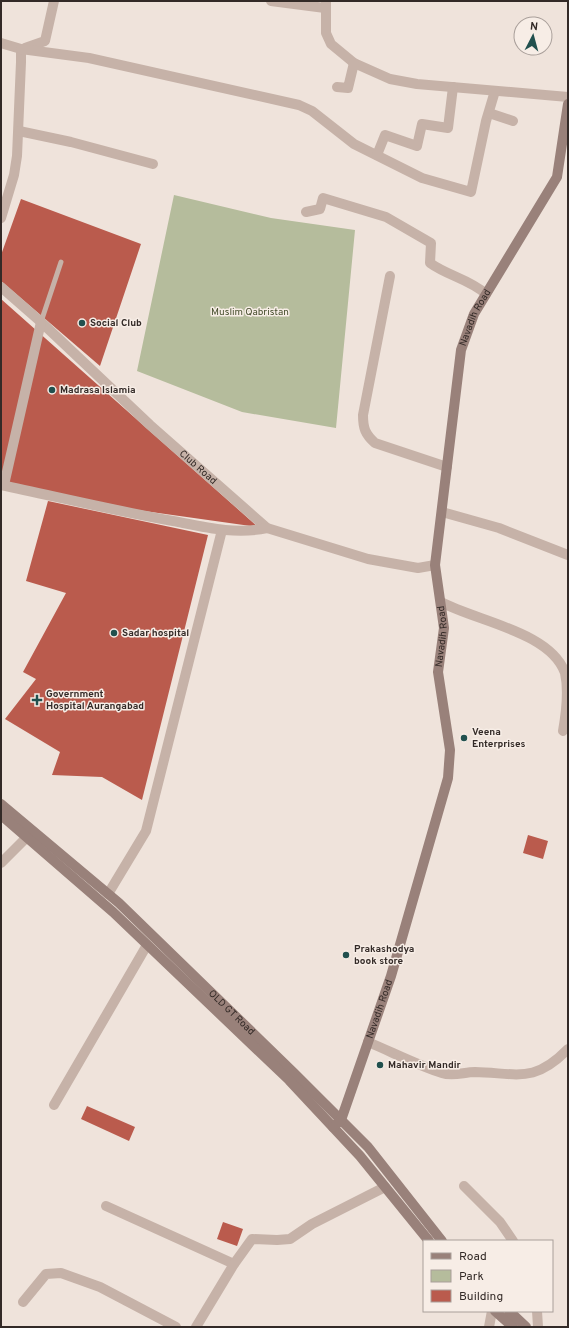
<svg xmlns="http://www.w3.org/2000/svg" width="569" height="1328" viewBox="0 0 569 1328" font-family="Overpass,sans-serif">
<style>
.green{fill:#b5bc9c}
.building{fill:#ba5b4d}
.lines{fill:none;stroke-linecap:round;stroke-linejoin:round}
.lane{stroke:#c6b2a8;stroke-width:5}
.street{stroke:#c6b2a8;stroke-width:10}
.secondary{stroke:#99817a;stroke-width:10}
.poi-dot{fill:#21504e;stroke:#f7ede6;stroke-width:1.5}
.labels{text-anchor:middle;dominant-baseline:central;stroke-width:3;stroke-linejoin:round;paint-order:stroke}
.park-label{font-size:10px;fill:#474f2e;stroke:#f7ede6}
.street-label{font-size:10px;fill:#332a27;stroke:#f7ede6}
.poi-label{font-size:10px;font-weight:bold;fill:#332a27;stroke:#f7ede6;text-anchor:start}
</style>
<rect width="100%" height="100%" fill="#efe3db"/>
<path class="green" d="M174 195 271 218 355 230 336 428 242 412 137 371Z"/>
<path class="building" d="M21 199 141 244 100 366 1 281V255Z
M1 299 258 527 137 510 1 481Z
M48 501 208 535 142 800 102 777 52 775 60 752 5 719 36 679 23 672 66 593 26 581Z
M528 835 548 841 543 859 523 853Z
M87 1106 135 1127 129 1141 81 1119Z
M223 1222 243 1229 237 1246 217 1239Z"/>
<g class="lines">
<path class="lane" d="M41 322 61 262"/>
<g class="street">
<path d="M271 1 325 8"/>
<path d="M326 1V33L331 44 354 63 390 79 417 84 568 97"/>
<path d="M1 43 21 49V62L17 156 14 175 1 218"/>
<path d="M25 48 45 41 54 1"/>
<path d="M21 49 89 58 299 105 312 111 354 144 422 178 471 192 486 121 495 91"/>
<path d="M337 87 348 88 354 63"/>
<path d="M489 113 513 121"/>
<path d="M19 131 71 142 153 164"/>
<path d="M377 155 385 135 417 146 422 124 448 128 453 87"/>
<path d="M306 212 320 209 323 198 386 217 431 243 430 263C448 276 469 279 486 294"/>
<path d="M390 276 363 415C363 428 365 434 375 443L447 467"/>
<path id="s1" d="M1 287 41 322 150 425 267 528 368 559 418 568 435 565"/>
<path d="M1 485C58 497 116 511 173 521 204 527 236 535 267 528"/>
<path d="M4 485 41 322"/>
<path d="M442 512 499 528 568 555"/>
<path d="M441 602C476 621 551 632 565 673 569 691 566 714 563 731"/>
<path d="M1 863 27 837"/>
<path d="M108 894 146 831 222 530"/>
<path d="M368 1042C392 1052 417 1065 442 1073 453 1077 464 1072 475 1072 517 1073 534 1084 568 1049"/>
<path d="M54 1105 147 945"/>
<path d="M464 1186 500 1222 513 1241"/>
<path d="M106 1206 234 1264"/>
<path d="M23 1302 46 1274 61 1273 100 1287 176 1327"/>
<path d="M537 1311 538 1327"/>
<path d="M196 1327 234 1264 252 1239 277 1240 290 1239 312 1224 385 1187"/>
<path d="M489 1327 492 1311"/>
</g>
<g class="secondary">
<path id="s2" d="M1 804 119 903 294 1073 368 1147 442 1241"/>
<path d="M1 815 113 912 289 1080 360 1156 429 1241"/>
<path id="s3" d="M333 1127 341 1120 391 976 448 778 450 750 438 672 444 628 435 565 461 350 474 314 557 177 568 104"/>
<path d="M495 1311 513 1327"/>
<path d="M509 1311 526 1327"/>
</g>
</g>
<g class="poi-dot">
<circle cx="82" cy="323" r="4"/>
<circle cx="52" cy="390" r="4"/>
<circle cx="114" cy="633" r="4"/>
<path d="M35 694h4v4h4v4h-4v4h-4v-4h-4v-4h4z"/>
<circle cx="464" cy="738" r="4"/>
<circle cx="346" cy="955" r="4"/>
<circle cx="380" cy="1065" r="4"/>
</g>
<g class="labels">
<g class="park-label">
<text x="250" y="312">Muslim Qabristan</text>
</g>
<g class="street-label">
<text stroke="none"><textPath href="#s3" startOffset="836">Navadih Road</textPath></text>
<text stroke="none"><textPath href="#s1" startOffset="267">Club Road</textPath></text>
<text stroke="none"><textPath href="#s3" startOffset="512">Navadih Road</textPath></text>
<text stroke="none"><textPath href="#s3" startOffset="128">Navadih Road</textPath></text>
<text stroke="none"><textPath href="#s2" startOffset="311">OLD GT Road</textPath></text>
</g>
<g class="poi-label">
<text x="90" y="323">Social Club</text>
<text x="60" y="390">Madrasa Islamia</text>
<text x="122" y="633">Sadar hospital</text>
<text x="46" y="694">Government<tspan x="46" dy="12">Hospital Aurangabad</tspan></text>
<text x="472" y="732">Veena<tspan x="472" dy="12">Enterprises</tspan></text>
<text x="354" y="949">Prakashodya<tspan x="354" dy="12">book store</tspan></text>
<text x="388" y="1065">Mahavir Mandir</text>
</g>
</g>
<rect width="569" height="1328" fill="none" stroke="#332a27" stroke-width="4"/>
<rect x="423" y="1240" width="130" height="72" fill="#f7ede6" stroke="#a99f9a"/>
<rect x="431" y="1253" width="20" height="6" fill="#99817a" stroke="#a99f9a"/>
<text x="459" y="1260" font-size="12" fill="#332a27">Road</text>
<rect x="431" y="1270" width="20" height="12" fill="#b5bc9c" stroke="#a99f9a"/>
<text x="459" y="1280" font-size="12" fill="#332a27">Park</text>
<rect x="431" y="1290" width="20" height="12" fill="#ba5b4d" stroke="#a99f9a"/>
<text x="459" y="1300" font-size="12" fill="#332a27">Building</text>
<g transform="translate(533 36) rotate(6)"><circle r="19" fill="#f7ede6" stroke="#a99f9a"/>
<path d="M0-3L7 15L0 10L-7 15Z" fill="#21504e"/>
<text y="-6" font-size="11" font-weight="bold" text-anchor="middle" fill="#332a27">N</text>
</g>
</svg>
